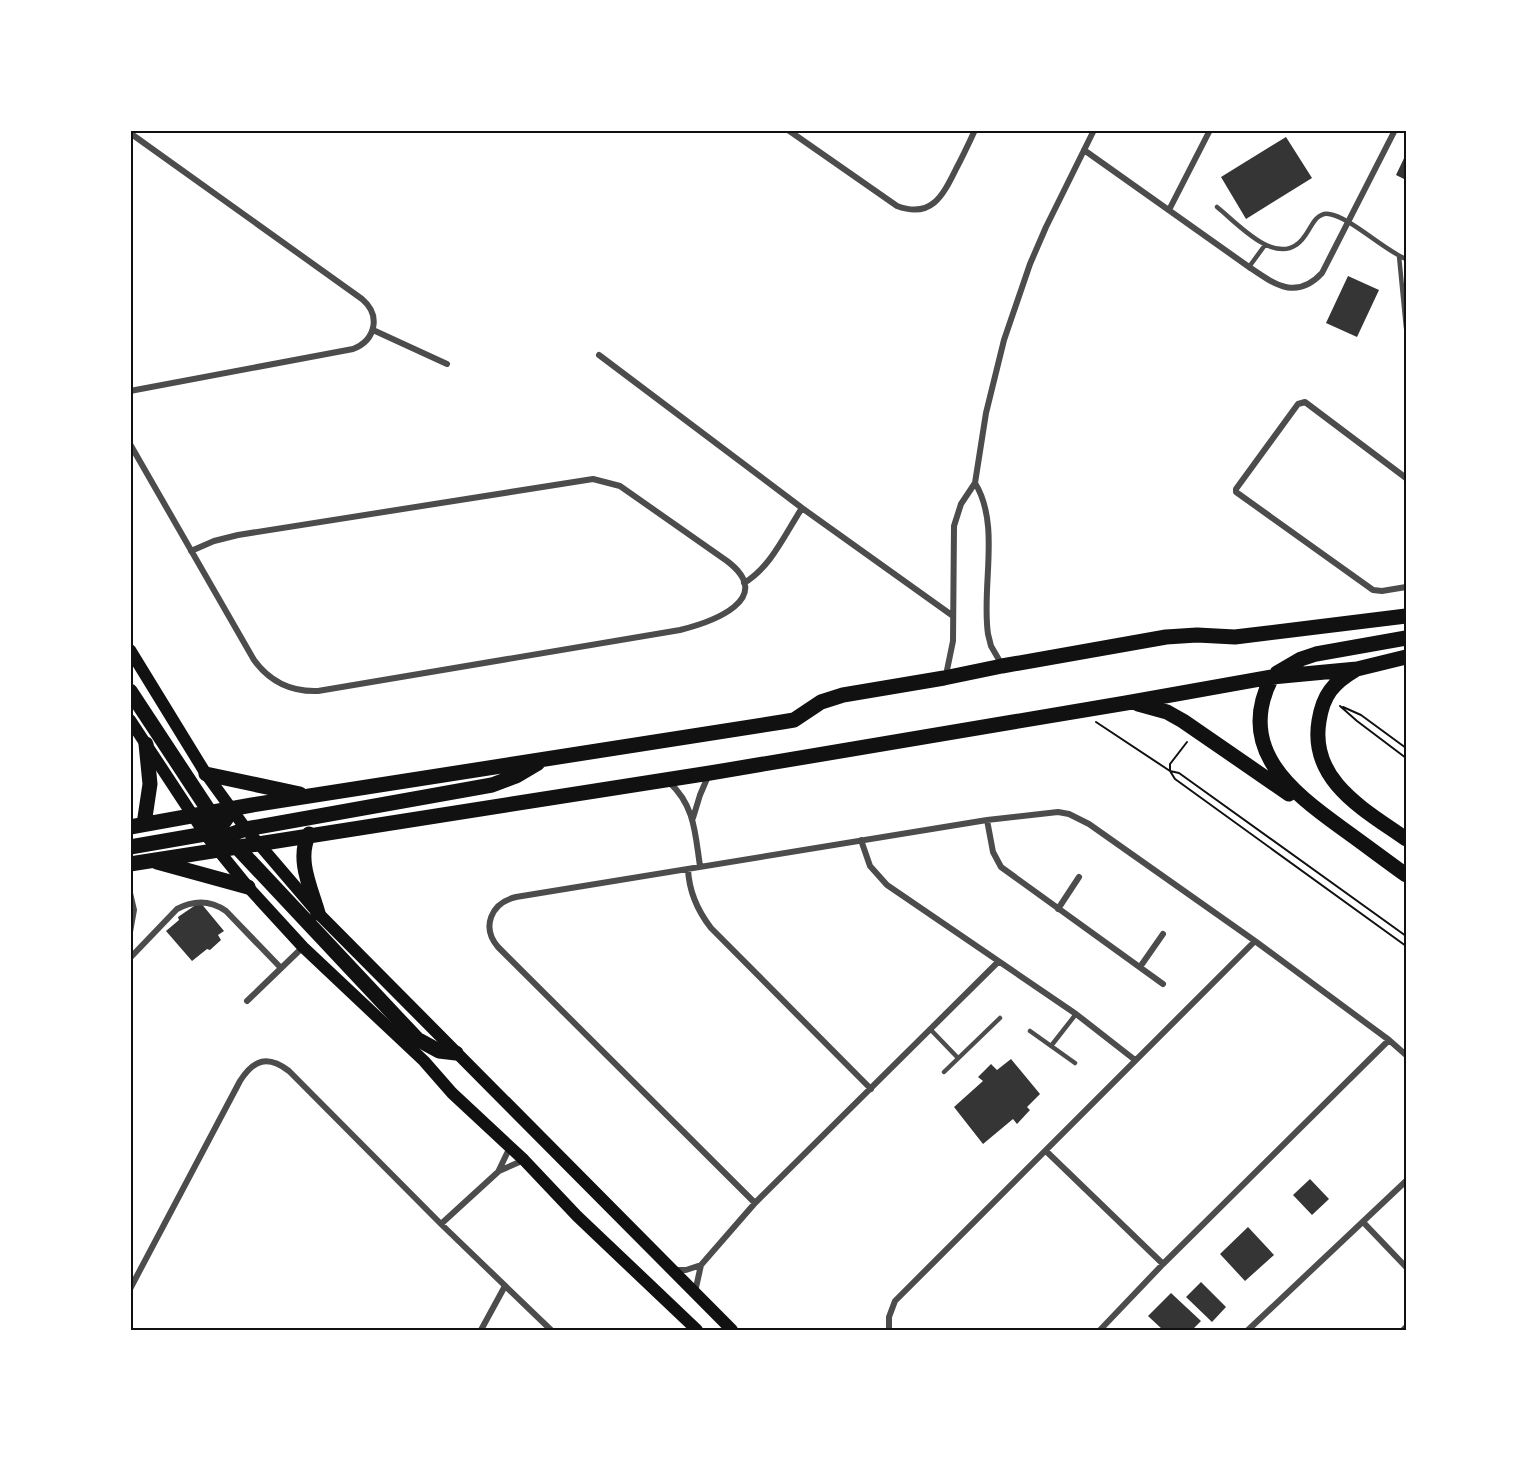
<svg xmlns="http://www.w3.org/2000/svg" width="1537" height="1461" viewBox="0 0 1537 1461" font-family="Jost,sans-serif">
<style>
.building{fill:#353535}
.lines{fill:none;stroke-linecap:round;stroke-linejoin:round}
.path{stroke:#111;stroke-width:2}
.service{stroke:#4c4c4c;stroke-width:4.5}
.minor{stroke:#4c4c4c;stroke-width:6}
.secondary{stroke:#111;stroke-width:12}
.primary{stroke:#111;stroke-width:15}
.neatline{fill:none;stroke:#111;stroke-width:2}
</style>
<rect width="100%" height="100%" fill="#fff"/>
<path class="building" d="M1286 137 1312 178 1246 219 1221 177Z
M1406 154V180L1396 175Z
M1348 276 1379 290 1357 337 1326 323Z
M200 902 224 931 218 935 221 940 210 950 207 949 192 961 166 931 179 920 178 917Z
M1011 1059 1040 1094 1027 1107 1030 1110 1017 1124 1013 1119 983 1144 954 1107 983 1081 978 1077 991 1064 997 1070Z
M1310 1179 1329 1199 1312 1215 1293 1195Z
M1248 1227 1274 1255 1245 1281 1220 1254Z
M1201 1282 1226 1307 1212 1322 1186 1297Z
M1171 1293 1201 1321 1192 1330H1163L1148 1316Z"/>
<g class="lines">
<path class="path" d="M1340 706 1357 721 1406 758
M1343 707 1361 715 1406 748
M1096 722 1170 771 1175 779 1406 946
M1187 742 1170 764V771L1179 773 1406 936"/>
<path class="service" d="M1217 207C1236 222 1271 262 1296 245 1306 239 1309 227 1316 219 1320 215 1324 213 1329 214 1350 217 1384 250 1406 259
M1399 256 1406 328
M1249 267 1265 245
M931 1030 958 1058
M1030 1031 1075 1063
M1051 1046 1076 1014
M944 1072 1000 1018"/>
<path class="minor" d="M788 130 897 206C932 219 943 195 956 169 963 156 969 143 975 130
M130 133 362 299C381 315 376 340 353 349L130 391
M1084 150 1249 267C1274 284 1296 301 1322 273L1395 130
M1169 210 1210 130
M373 330 447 364
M599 355 802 508 953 616
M130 444 254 660C270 682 291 692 318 691L680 630C712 622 777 599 727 561L620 486 593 479 238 535 214 541 191 551
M1406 478 1305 402 1298 404 1236 489V492L1373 590 1382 591 1406 587
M975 483C1001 525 981 587 988 634L991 646 1002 665
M744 583C771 567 785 534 802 508
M946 675 953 641 954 526 961 504 975 483 986 413 1004 340 1030 264 1046 227 1094 130
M669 782C695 806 695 833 700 866
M693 818 700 795 709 774
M987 820 993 852 1001 867 1163 984
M861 840 870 866 887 885 1076 1014 1135 1060
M688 869C689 892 697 910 711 928L871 1089
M130 893 134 910 130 932
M1058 909 1079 877
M130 958 177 909C194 900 210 900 226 911L281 968
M1140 967 1163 934
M247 1001 303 947
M1046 1151 1163 1264
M499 1170 510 1147
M755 1203 498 947C481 927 491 903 516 897L987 820 1058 812 1069 814 1089 824 1255 941 1389 1040 1406 1055
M1363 1222 1406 1267
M441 1224 499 1171 524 1160
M675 1270H686L701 1265
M130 1289 240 1081C254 1059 268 1055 289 1071L441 1224 551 1330
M695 1292 701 1265 755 1203 998 962
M481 1330 505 1286
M889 1330V1317L895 1301 1255 941
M1100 1330 1163 1264 1389 1040
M1248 1330 1406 1181
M1403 1330 1406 1327"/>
<path class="secondary" d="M130 650 206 774 246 829 318 913 732 1330
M130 720 205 834 248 887 303 947 424 1061 452 1093 524 1160 577 1216 697 1330"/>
<path class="primary" d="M1355 670C1333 683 1323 695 1319 721 1309 781 1365 810 1406 839
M1277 673 1301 659 1316 654 1406 638
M1272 677C1235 748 1290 791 1343 829 1364 844 1385 860 1406 875
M130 691 215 820
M1138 704 1167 712 1183 721 1289 794
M206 774 300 794
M192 815 216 829 234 844 417 1039 439 1051 456 1053
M144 824 150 784 146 744
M130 827 252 805 782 722 794 720 821 702 843 695 944 678 1002 666 1166 637 1197 635 1235 637 1406 616
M309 834C296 859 311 888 318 913
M222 843 232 834 246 829 492 785 516 776 538 763
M130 847 205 834C218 828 227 823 231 808
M157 862 248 887
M130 864 710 773 1126 703 1272 677 1357 669 1406 657"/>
</g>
<rect width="1537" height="1461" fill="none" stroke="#ffffff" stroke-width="264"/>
<rect x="132" y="132" width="1273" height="1197" class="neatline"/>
</svg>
